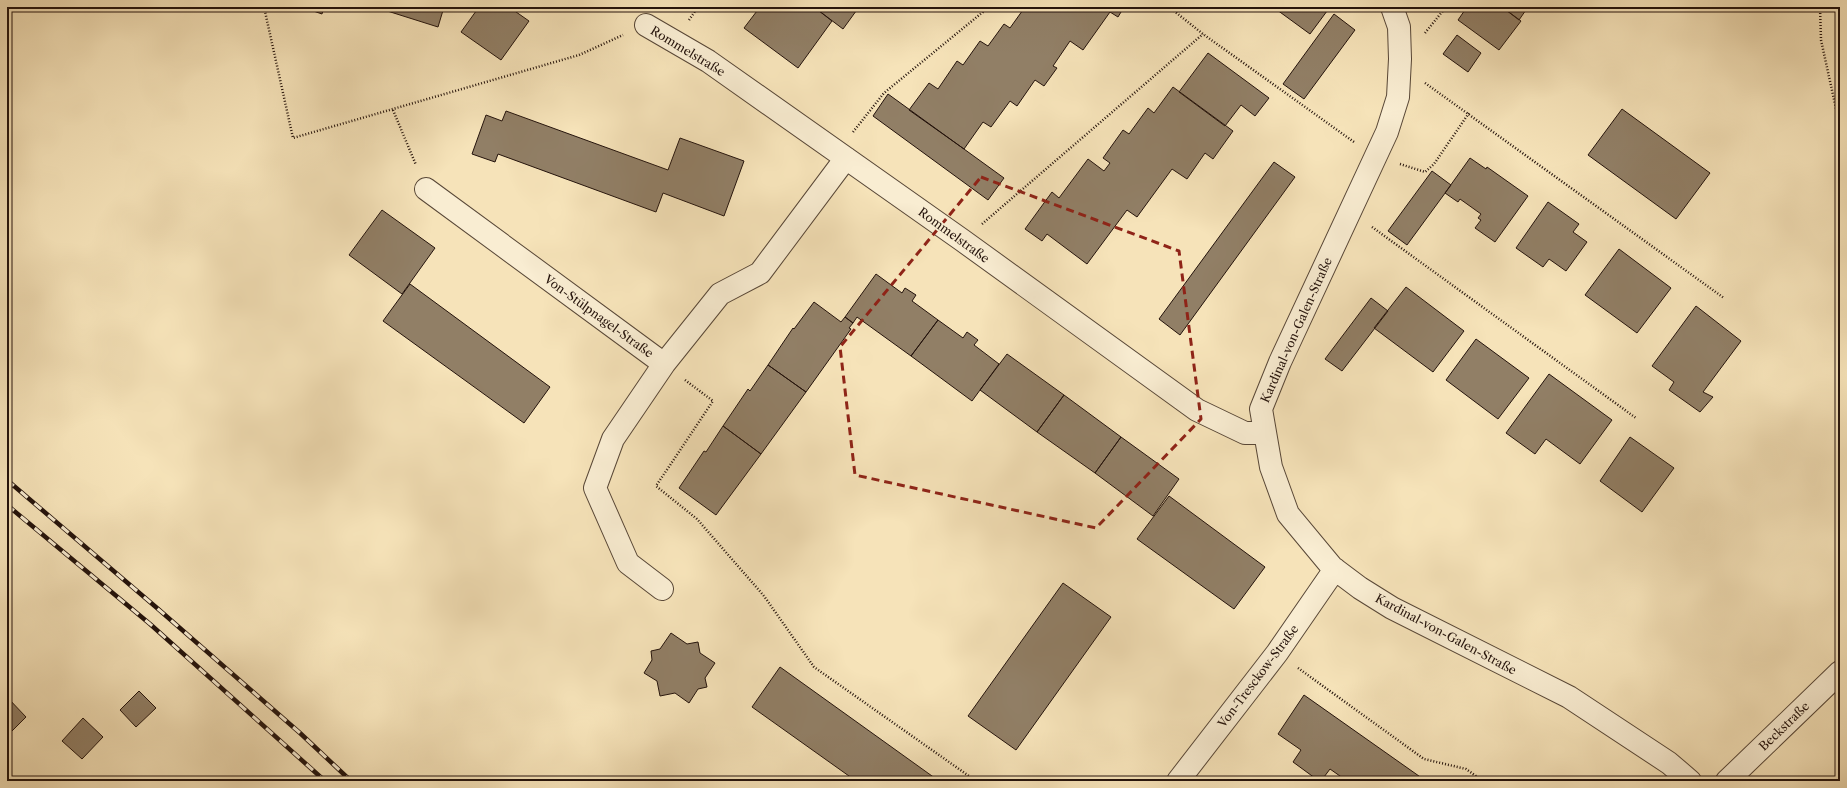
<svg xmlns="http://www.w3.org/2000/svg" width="1847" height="788" viewBox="0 0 1847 788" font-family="'Libre Caslon Text',serif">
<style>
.building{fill:#917f66;stroke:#24130c}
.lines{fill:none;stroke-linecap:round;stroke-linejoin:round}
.minor-casing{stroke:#584737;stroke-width:24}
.path{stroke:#24130c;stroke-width:2.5;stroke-dasharray:1 2;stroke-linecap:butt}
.minor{stroke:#f9edd2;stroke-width:22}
.rail-casing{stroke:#24130c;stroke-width:4.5}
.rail{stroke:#f9edd2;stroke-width:3;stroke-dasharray:9;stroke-linecap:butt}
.marked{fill:none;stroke:#8f2418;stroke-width:3;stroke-dasharray:8 5;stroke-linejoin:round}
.labels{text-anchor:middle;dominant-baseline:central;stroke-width:4;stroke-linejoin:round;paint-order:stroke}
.street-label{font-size:12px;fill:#24130c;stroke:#f9edd2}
</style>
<rect width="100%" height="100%" fill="#f6e3b9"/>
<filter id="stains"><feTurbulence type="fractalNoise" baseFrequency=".005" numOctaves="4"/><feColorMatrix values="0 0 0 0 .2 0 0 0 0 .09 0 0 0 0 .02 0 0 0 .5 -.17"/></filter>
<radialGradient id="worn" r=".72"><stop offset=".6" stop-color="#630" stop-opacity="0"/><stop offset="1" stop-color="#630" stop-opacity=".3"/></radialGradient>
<path class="building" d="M302 7H324L322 14Z
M382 7H444L438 27 381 9Z
M479 7H509L529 21 501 60 461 32Z
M760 7H814L832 21 798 68 744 28Z
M814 7H859L843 29Z
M1025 7H1124L1118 17 1110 12 1083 50 1070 41 1053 66 1057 68 1044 86 1035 80 1017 106 1010 101 991 127 983 122 964 149 909 110 929 83 938 89 957 61 963 65 980 41 988 46 1004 24 1010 28Z
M1273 7H1330L1310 34Z
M1467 7H1502L1521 21 1499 50 1458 20Z
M1502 7H1528L1519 20Z
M1334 14 1355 30 1304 99 1283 84Z
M1457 35 1481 53 1468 72 1443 54Z
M1208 53 1269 98 1255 116 1241 105 1225 126 1179 92Z
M1173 87 1233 131 1213 159 1205 153 1187 179 1172 169 1137 217 1127 210 1087 264 1047 234 1042 241 1025 229 1052 192 1059 198 1088 159 1104 171 1110 163 1103 158 1123 130 1129 134 1148 108 1154 113Z
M888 94 1004 178 988 200 873 116Z
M1622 109 1710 173 1676 219 1588 155Z
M506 111 668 170 680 138 744 161 724 216 663 193 656 212 498 154 495 162 472 154 486 115 502 121Z
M1470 158 1486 169 1487 167 1528 196 1495 242 1475 228 1481 220 1478 218 1481 214 1460 199 1458 202 1445 193Z
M1274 162 1295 177 1180 335 1159 319Z
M1432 171 1451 185 1407 245 1388 231Z
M1548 202 1579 224 1573 232 1587 242 1566 271 1549 259 1543 267 1516 248Z
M382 210 435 248 402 294 349 255Z
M1619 249 1671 288 1637 333 1585 295Z
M876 274 902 293 905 288 916 295 912 301 938 320 911 356 857 317 853 323 845 317Z
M410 284 550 387 524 423 383 321Z
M1406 287 1464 331 1433 372 1374 328Z
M1371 298 1388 311 1342 371 1325 359Z
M814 302 841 322 845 317 853 323 849 328 851 329 806 392 768 365 793 328 794 329Z
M1696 306 1741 341 1703 392 1713 397 1700 412 1669 390 1674 382 1652 366Z
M938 320 963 338 967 332 978 340 974 345 999 364 972 401 911 356Z
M1476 339 1529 378 1498 419 1446 380Z
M1007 354 1064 395 1037 432 980 390Z
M768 365 806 392 761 454 723 426 748 389 750 391Z
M1549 374 1612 420 1580 464 1546 439 1535 454 1506 433Z
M1064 395 1121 437 1095 473 1037 432Z
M723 426 761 454 716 515 679 488 704 451 706 452Z
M1121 437 1179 479 1153 516 1095 473Z
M1630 437 1674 468 1642 512 1600 481Z
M1169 496 1265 567 1234 609 1137 539Z
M1063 583 1111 617 1016 750 968 716Z
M671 633 687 644 698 642 700 653 715 663 705 678 707 687 698 689 689 703 675 693 660 696 657 681 644 673 652 660 651 651 660 649Z
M780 667 939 781H856L752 707Z
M139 691 156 708 136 727 120 710Z
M1304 695 1426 781H1347L1330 769 1321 781H1319L1293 762 1301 750 1278 734Z
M7 697 26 717 7 736Z
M83 718 103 737 82 759 62 741Z"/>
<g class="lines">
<defs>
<path id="minor" d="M1392 7 1399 27 1400 59 1398 97 1387 132 1280 362 1261 409 1271 467 1288 514 1332 567 1360 588 1392 608 1569 697 1669 763 1690 781
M646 25 708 61 962 240 1197 410 1245 433H1265
M426 189 664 364 720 294 760 273 846 158
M662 589 628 563 595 488 613 439 664 364
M1178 781 1277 653 1335 569
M1727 781 1840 672"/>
</defs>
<use href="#minor" class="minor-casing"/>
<path class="path" d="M264 7 293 138 579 55 623 35
M1169 7 1203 34 1354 142
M1820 7 1821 40 1840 127
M689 20 698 7
M1425 33 1446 7
M1425 83 1724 298
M393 110 416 165
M853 132 884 93 989 7
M1400 164 1425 172 1434 164 1469 113
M982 224 1203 34
M1372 227 1636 418
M685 380 713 401 656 486 697 519 764 596 814 667 976 781
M1298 668 1424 759 1466 769 1483 781"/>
<use href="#minor" class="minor"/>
<defs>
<path id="rail" d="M7 480 157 608 300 733 351 781
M7 505 150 624 325 781"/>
</defs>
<use href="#rail" class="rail-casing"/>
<use href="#rail" class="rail"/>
</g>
<path class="marked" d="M981 177 1179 251 1201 419 1096 528 855 475 840 347Z"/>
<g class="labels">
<g class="street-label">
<text transform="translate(688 51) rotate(31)">Rommelstraße</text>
<text transform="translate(954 235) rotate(36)">Rommelstraße</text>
<text transform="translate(599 316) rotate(36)">Von-Stülpnagel-Straße</text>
<text transform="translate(1296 330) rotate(-66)">Kardinal-von-Galen-Straße</text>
<text transform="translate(1446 634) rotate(28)">Kardinal-von-Galen-Straße</text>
<text transform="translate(1258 676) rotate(-53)">Von-Tresckow-Straße</text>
<text transform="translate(1784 726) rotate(-44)">Beckstraße</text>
</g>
</g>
<rect width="1847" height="788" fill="none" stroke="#f6e3b9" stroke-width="24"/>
<rect x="8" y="8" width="1831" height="772" fill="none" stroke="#24130c" stroke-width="2"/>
<rect x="12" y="12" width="1823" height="764" fill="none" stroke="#24130c"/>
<rect width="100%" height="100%" filter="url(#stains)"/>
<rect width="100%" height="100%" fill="url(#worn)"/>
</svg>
